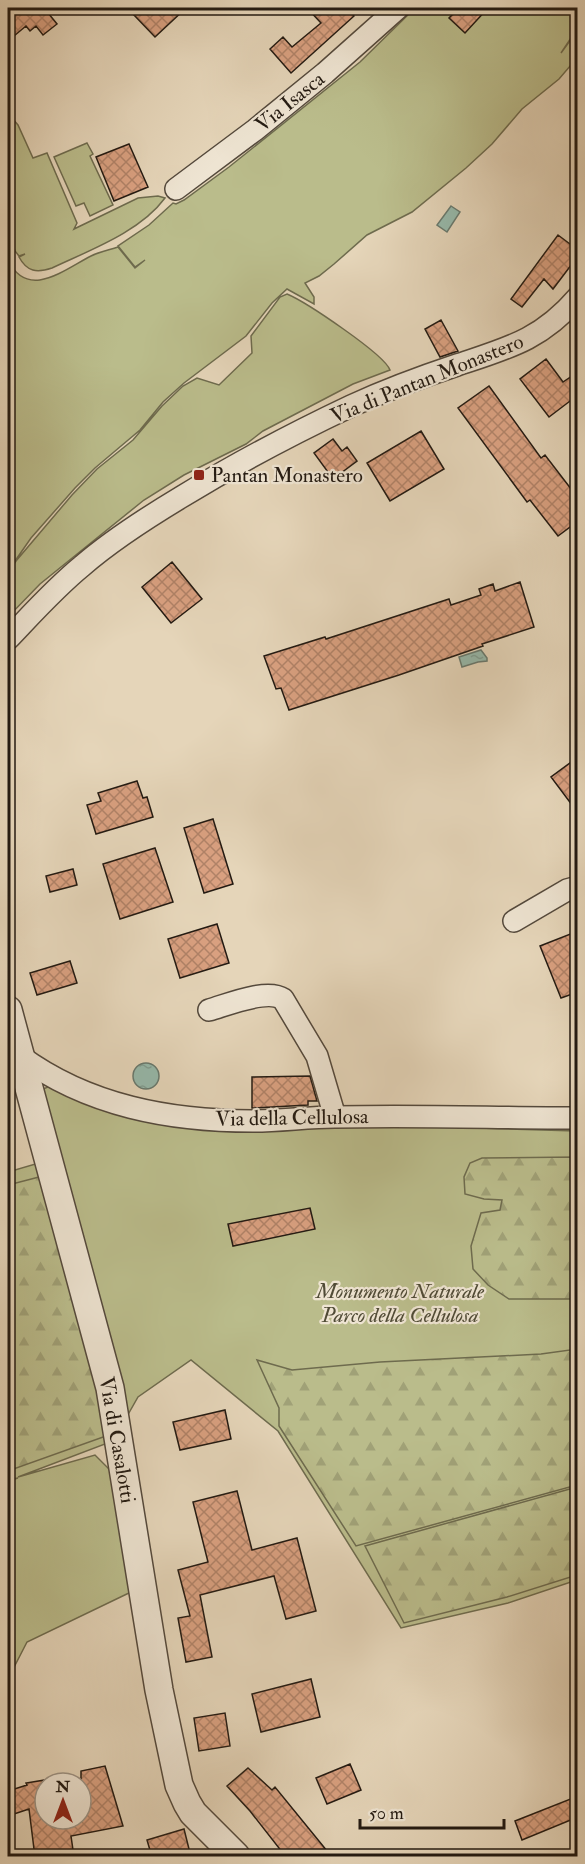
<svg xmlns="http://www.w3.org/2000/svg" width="585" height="1864" viewBox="0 0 585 1864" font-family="'IM FELL Double Pica',serif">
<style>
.green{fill:#babc8b;stroke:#6e6b4e;stroke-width:1.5}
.forest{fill:url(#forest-firs);stroke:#6e6b4e;stroke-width:1.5}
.water{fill:url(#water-ripples);stroke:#68796e;stroke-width:1.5}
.building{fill:url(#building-cross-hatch);stroke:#231a12;stroke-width:1.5}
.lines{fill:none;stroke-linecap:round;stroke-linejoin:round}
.minor-casing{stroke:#54493c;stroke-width:24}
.tertiary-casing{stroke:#54493c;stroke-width:30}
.minor{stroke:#eee4d2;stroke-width:21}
.tertiary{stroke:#eee4d2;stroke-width:27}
.poi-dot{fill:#8f2418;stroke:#eee4d2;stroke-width:2}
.labels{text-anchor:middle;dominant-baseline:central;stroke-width:4.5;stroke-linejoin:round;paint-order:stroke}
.street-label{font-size:21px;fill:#231a12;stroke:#eee4d2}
.poi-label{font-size:21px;fill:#231a12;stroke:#eee4d2;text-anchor:start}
.park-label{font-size:21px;font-style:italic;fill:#504b36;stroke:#eee4d2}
</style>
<defs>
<pattern id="forest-firs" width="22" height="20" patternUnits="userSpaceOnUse" patternTransform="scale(1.5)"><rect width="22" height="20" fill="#babc8b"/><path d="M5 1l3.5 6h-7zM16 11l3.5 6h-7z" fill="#a0a177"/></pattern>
<pattern id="water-ripples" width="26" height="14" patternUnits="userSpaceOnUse" patternTransform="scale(1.5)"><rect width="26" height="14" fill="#96b9ab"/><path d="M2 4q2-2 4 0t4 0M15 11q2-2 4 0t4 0" fill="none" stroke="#819e92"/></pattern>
<pattern id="building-cross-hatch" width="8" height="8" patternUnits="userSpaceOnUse" patternTransform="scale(1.5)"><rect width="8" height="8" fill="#d9a080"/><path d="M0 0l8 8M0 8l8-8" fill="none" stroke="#b08267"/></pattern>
</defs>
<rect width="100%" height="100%" fill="#e5d5b9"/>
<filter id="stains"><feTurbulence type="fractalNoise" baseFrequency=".00333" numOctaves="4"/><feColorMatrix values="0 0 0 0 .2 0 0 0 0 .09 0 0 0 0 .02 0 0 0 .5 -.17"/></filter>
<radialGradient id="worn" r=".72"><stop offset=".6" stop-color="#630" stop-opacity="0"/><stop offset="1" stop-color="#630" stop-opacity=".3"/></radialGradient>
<path class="green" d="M415 8H577V29L561 53 577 31V58L559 79 522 109 492 144 466 168 412 212 367 235 334 264 319 276 305 283 314 297V304L287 289 272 303 246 336 184 383 163 402 140 430 95 468 75 488 31 538 8 571V260C28 301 65 269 91 256 99 252 109 250 118 247L135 268 145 260 135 267 118 246 149 225 173 203 176 204 184 200 229 167 360 62Z
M12 118 18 125 33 158 47 153 77 223 74 229 138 198 158 196 165 198C140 232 90 250 52 268 37 273 27 272 19 257L25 254 19 256 15 251 8 230V124Z
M87 143 93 154 90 156 113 205 90 216 84 203 76 206 54 157Z
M287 294C306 302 384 354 390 370L353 384 263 431 246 444 184 475 144 500 40 584 8 617V573L16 561 72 495 97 469 133 440 162 406 183 386 197 378 219 385 252 353 251 336 280 297Z
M52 1085 92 1103 414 1126 577 1131V1580L508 1603 401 1628 278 1431 191 1360 138 1397 113 1441 18 1477 95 1455 115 1475 131 1592 27 1642 8 1679V1481L18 1478 8 1480V1172L56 1158 39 1091Z"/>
<path class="forest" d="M577 1157V1299H509L488 1285 473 1269 471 1246 481 1213 500 1210 502 1200 484 1199 465 1194 464 1177 470 1163 482 1158Z
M43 1176 85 1332 106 1436 8 1471V1185Z
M577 1349V1485L356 1546 279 1426V1408L257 1360 292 1370 380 1362 541 1354Z
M577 1487V1575L507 1597 404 1623 365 1546Z"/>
<path class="water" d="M451 206 460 212 447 232 437 225Z
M481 650 487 658V661L478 662 462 667 459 657Z
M133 1076a13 13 0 1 1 26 0a13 13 0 1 1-26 0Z"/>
<path class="building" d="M8 8H44L57 24 43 35 36 26 30 31 26 26 8 41Z
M142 8H186L155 37 134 15Z
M307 8H347L354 16 291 73 270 49 283 37 292 47 321 23Z
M459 8H488L465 33 449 18Z
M129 144 148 187 114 201 96 157Z
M558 235 578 250V256L553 289 544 279 522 307 511 299Z
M441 320 458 351 440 357 425 329Z
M546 359 563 382 572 376 578 384V395L549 417 520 379Z
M489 386 541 458 545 455 578 498V521L558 536 530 500 527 502 458 408Z
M421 431 444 469 390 501 367 463Z
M333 439 342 451 347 447 357 461 333 479 314 453Z
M172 562 202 599 171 623 142 587Z
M520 582 534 627 482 644 483 646 399 675 289 710 281 688 276 689 264 656 325 637 326 639 449 599 451 605 481 595 479 589 493 584 495 591Z
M578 757V813L551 777Z
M137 781 143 798 147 797 153 817 96 834 87 805 101 801 98 793Z
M213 819 233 884 204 893 184 828Z
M155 848 173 902 120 919 103 864Z
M73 869 77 885 50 892 46 876Z
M217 924 229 963 180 978 168 939Z
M578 931V992L561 998 540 946Z
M70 961 77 983 37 995 30 973Z
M310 1076 317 1101H308V1105L252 1108V1077Z
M310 1208 315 1229 233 1246 228 1224Z
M225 1410 231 1439 180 1450 173 1422Z
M237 1491 252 1550 297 1538 316 1611 286 1619 274 1576 200 1595 212 1657 186 1662 178 1618 190 1616 178 1570 208 1562 193 1502Z
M311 1679 320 1717 261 1732 252 1694Z
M225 1713 230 1746 199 1751 194 1718Z
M350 1764 361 1790 327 1804 316 1778Z
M105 1766 123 1826 71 1836 74 1857H35L29 1809 8 1816V1791L27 1785 26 1783 45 1780V1819H81V1771Z
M248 1768 272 1790 275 1787 332 1857H286L250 1811 227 1786Z
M578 1796V1817L522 1840 515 1821Z
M184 1829 191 1857H152L147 1840Z"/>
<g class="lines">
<defs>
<path id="minor" d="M176 189 255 130 325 73 398 8
M8 639C32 614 55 588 82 566 113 539 148 517 183 496 237 463 294 433 351 406 386 390 421 377 457 365 508 348 541 340 578 297
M514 921 567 890 578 887
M209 1010C227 1005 267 988 283 999L317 1056 335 1117
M20 1056C88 1106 170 1121 253 1121 281 1121 308 1117 335 1117 416 1115 497 1118 578 1118"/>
<path id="tertiary" d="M8 1010 110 1388 159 1690 179 1785 187 1803 193 1813 236 1856"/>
</defs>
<use href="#minor" class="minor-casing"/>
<use href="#tertiary" class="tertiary-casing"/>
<use href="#minor" class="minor"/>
<use href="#tertiary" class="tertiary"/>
</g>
<rect class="poi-dot" x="193" y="469" width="12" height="12" rx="3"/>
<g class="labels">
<g class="street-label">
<text transform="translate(290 102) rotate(-39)">Via Isasca</text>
<text transform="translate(427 379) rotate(-22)">Via di Pantan Monastero</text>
<text transform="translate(292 1118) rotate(-1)">Via della Cellulosa</text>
<text transform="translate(117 1440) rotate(80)">Via di Casalotti</text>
</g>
<g class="poi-label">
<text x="211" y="475">Pantan Monastero</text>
</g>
<g class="park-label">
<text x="400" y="1291">Monumento Naturale<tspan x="400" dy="24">Parco della Cellulosa</tspan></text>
</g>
</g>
<rect width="585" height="1864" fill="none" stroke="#e5d5b9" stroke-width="30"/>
<rect x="9" y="9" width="567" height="1846" fill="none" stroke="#231a12" stroke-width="3"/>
<rect x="15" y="15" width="555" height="1834" fill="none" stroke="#231a12" stroke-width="1.5"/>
<g transform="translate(63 1801)"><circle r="28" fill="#eee4d2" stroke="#9d9385" stroke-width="1.5"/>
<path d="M0-4.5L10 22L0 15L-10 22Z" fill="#8f2418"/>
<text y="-9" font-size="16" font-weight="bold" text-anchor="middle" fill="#231a12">N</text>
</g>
<path d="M360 1819v9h144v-9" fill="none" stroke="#231a12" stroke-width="3"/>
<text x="369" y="1819" font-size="18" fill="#231a12" stroke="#eee4d2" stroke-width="4.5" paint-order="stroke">50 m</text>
<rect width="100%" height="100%" filter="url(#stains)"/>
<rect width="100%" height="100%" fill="url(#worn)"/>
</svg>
